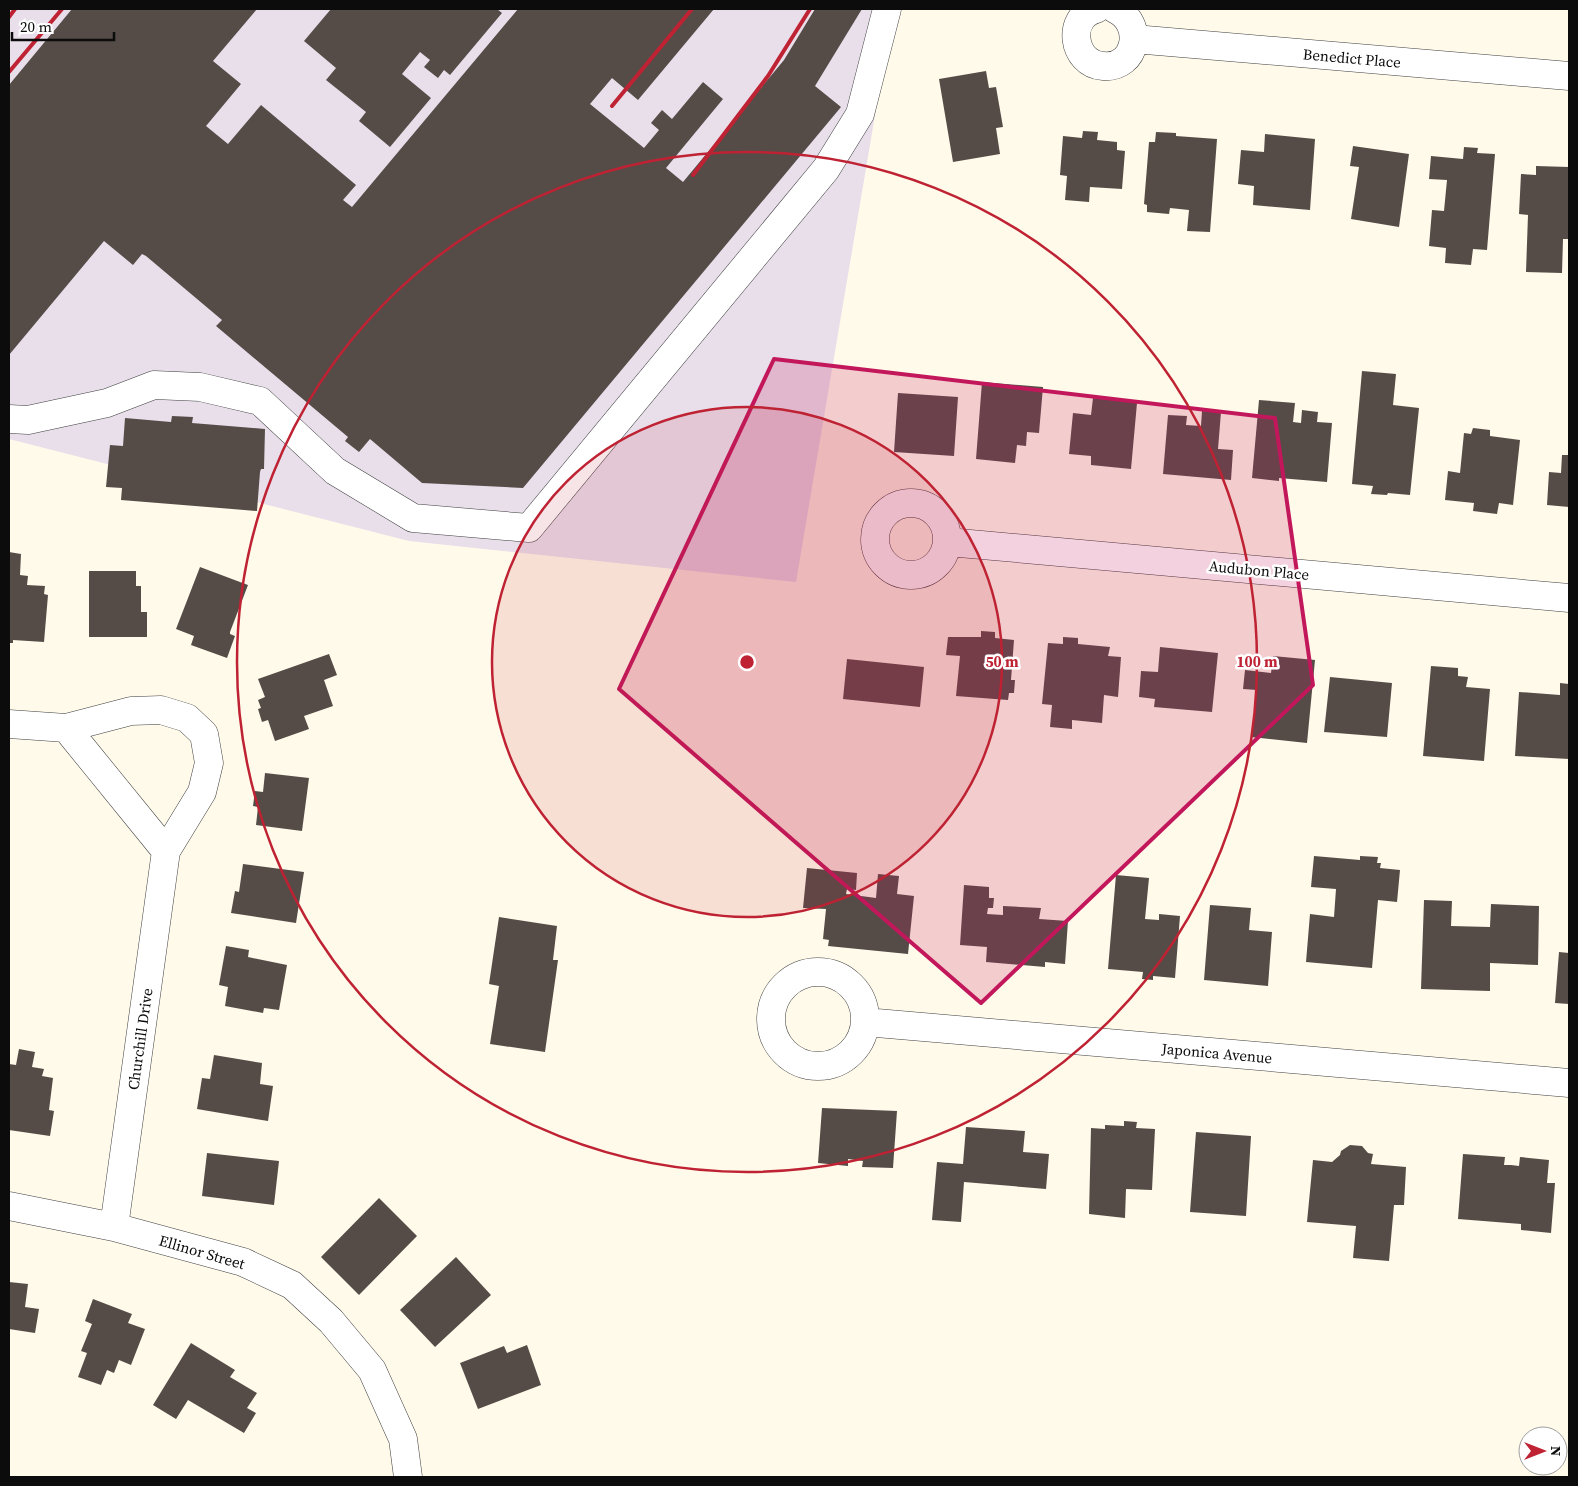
<svg xmlns="http://www.w3.org/2000/svg" width="1578" height="1486" viewBox="0 0 1578 1486" font-family="'Source Serif 4',serif">
<style>
.industrial{fill:#e9dfeb}
.building{fill:#554c48}
.lines{fill:none;stroke-linecap:round;stroke-linejoin:round}
.minor-casing{stroke:#3f3f3f;stroke-width:29}
.minor{stroke:#fff;stroke-width:28}
.rail{stroke:#be2233;stroke-width:4}
.marked{fill:#c2185b;fill-opacity:0.2;stroke:#c2185b;stroke-width:4;stroke-linejoin:round}
.ring{fill:none;stroke:#be2233;stroke-width:2.5}
.labels{text-anchor:middle;dominant-baseline:central;stroke-width:5;stroke-linejoin:round;paint-order:stroke}
.street-label{font-size:15px;fill:#0c0c0c;stroke:#fff}
.centre{fill:#be2233;stroke:#fff;stroke-width:2.5}
.ring-label{font-size:15px;text-anchor:middle;font-weight:bold;fill:#be2233;stroke:#fff;stroke-width:5;stroke-linejoin:round;paint-order:stroke}
</style>
<rect width="100%" height="100%" fill="#fffaea"/>
<path class="industrial" d="M9 9H893L796 582 409 541 9 439Z"/>
<path class="building" d="M72 9H257L213 61 241 84 206 126 228 144 261 105 356 185 343 200 352 207 518 9H714L638 100 612 78 590 104 644 148 659 130 651 123 662 110 672 119 703 82 723 99 666 168 683 182 784 60 815 9H862L815 86 841 107 523 488 422 483 370 439 359 452 345 441 348 437 216 326 222 320 146 256 142 254 133 265 104 241 9 355V85Z
M331 9H497L502 13 450 75 444 70 438 78 424 67 430 60 420 52 402 74 431 98 390 147 359 121 366 112 326 80 336 68 304 41Z
M986 71 989 88 996 87 1003 127 996 128 1000 154 953 162 939 79Z
M1083 131 1098 132 1097 140 1117 142V150L1125 151 1122 189 1090 187 1089 202 1065 200 1067 176 1060 175 1063 136 1082 138Z
M1156 132 1176 133V136L1217 139 1210 232 1187 231 1189 210 1170 208 1169 214 1147 212V205L1144 204 1149 142H1155Z
M1265 134 1315 139 1310 210 1253 205 1254 186 1238 184 1241 150 1264 152Z
M1353 146 1409 154 1399 227 1351 219 1359 167 1350 166Z
M1464 147 1478 148 1477 153 1495 154 1487 250 1473 249 1471 265 1445 263 1446 248 1429 246 1432 210 1444 211 1447 180 1429 179 1431 156 1463 159Z
M1536 166 1569 167V239H1563L1562 273 1526 272 1528 215 1519 214 1521 174 1536 175Z
M1362 371 1396 374 1393 405 1419 408 1410 495 1388 493 1387 495 1371 494 1373 486 1352 484Z
M982 382 1043 387 1039 433 1027 432 1026 446 1017 445 1015 463 976 459Z
M898 393 958 397 954 456 894 452Z
M1093 398 1137 403 1131 469 1091 465V456L1069 454 1073 413 1091 415Z
M1259 400 1295 403 1293 422 1301 423 1302 410 1318 412 1317 422 1332 423 1327 482 1279 478V481L1252 478Z
M1202 411 1221 412 1218 449 1233 450 1231 480 1163 474 1168 415 1187 416 1186 425 1201 426Z
M172 416 193 417 192 423 265 429 264 469H261L260 472 257 511 121 500 122 488 106 487 110 445 123 446 125 418 171 422Z
M1473 428 1490 430V436L1520 440 1513 505 1499 503 1497 514 1473 511 1474 503 1445 500 1448 471 1460 473 1464 433 1471 434Z
M1562 455H1569V507L1547 505 1549 472 1561 473Z
M9 552 21 554 20 575 28 576 27 585 45 586 44 594 48 595 44 642 13 640V643H9Z
M200 567 248 585 230 632V634L235 636 227 658 191 645 194 636 176 629Z
M89 571H136V586H141V612H147V637H89Z
M981 631 995 632V638L1014 640 1011 680H1015L1014 693H1009L1008 700 956 696 960 656 946 655 948 637H981Z
M1063 637 1078 638V644L1110 647 1108 656 1121 657 1118 697 1104 695 1102 723 1072 720V729L1050 727 1052 705 1042 704 1048 643 1063 644Z
M1160 647 1218 653 1212 712 1154 707 1155 699 1139 697 1141 671 1158 672Z
M329 654 337 675 324 680 333 706 304 716 309 729 275 741 268 720 262 722 258 709 261 708 258 700 265 697 258 679Z
M1273 656 1315 660 1307 743 1251 737 1257 690 1243 689 1245 670 1271 673Z
M847 659 924 667 920 707 843 699Z
M1431 666 1458 668V676L1468 677 1466 687 1490 689 1484 761 1423 756Z
M1330 677 1392 683 1387 737 1324 732Z
M1560 683 1569 684V759L1515 756 1519 692 1560 695Z
M265 773 309 778 302 831 256 825 258 807 253 806 255 791 263 792Z
M1314 856 1360 860V856L1378 857 1377 863H1381L1380 868 1400 870 1397 902 1378 900 1372 968 1306 962 1310 914 1334 917 1336 889 1311 887Z
M243 864 304 872 296 923 231 913 235 891 239 892Z
M807 868 857 873 856 890 847 889 846 894 876 898 878 874 899 876 897 894 914 896 908 954 828 946 829 940 823 939 826 909 803 908Z
M1116 875 1149 878 1145 919 1159 920V914L1180 916 1175 978 1153 976V980L1142 979 1143 972 1108 969Z
M964 885 989 887V898H994L993 908H988L987 914 1003 915V906L1041 908 1039 919 1068 921 1065 964 1045 962V967L986 962 987 947 960 945Z
M1424 900 1452 901 1451 926 1490 927 1491 904 1539 906 1538 965 1490 963V991L1421 989Z
M1210 905 1251 908 1249 930 1272 932 1268 986 1204 980Z
M499 917 557 926 553 960H558L545 1052 490 1044 499 986 489 984Z
M226 946 249 950 248 957 287 965 279 1010 264 1008 263 1013 225 1006 228 987 219 985Z
M1559 952 1569 953V1004L1555 1003Z
M19 1049 35 1052 32 1067 44 1069 42 1076 53 1078 49 1110 54 1111 50 1136 9 1130V1064L16 1065Z
M214 1055 262 1063 260 1084 273 1086 268 1121 197 1109 202 1078 210 1079Z
M822 1108 897 1111 893 1168 862 1167 863 1161 848 1159V1166L818 1163Z
M1124 1121 1137 1122 1136 1128 1155 1129 1152 1190 1126 1189 1125 1218 1089 1214 1091 1128 1105 1129V1125L1124 1126Z
M966 1127 1025 1131 1023 1152 1049 1154 1046 1189 964 1182 961 1222 932 1220 937 1162 963 1164Z
M1196 1132 1251 1136 1246 1216 1190 1212Z
M1350 1145 1362 1146 1368 1153 1373 1154 1371 1164 1406 1167 1404 1205H1394L1389 1261 1353 1258 1356 1226 1307 1222 1313 1160 1332 1162 1340 1155 1341 1151Z
M207 1153 279 1161 274 1205 202 1196Z
M1463 1154 1505 1157 1504 1165H1511L1519 1166 1520 1157 1549 1160 1547 1183H1555L1551 1233 1521 1230V1224L1458 1219Z
M379 1198 417 1236 359 1295 321 1257Z
M456 1257 491 1295 435 1347 400 1310Z
M9 1282 28 1284 25 1307 39 1309 35 1333 9 1329Z
M93 1299 132 1314 128 1323 145 1329 131 1365 119 1360 114 1373 107 1370 101 1385 78 1377 87 1353 81 1351 92 1324 85 1321Z
M191 1343 235 1370 230 1377 257 1393 247 1408 256 1413 244 1433 188 1400 176 1419 153 1405Z
M527 1345 541 1385 478 1409 460 1363 504 1346 507 1353Z"/>
<g class="lines">
<defs>
<path id="minor" d="M1096 9C1066 17 1072 64 1103 66 1137 69 1145 23 1115 9
M1134 39 1569 76
M9 419 28 420 107 403 154 385 200 387 260 401 335 471 413 518 529 528 826 169 860 114 887 9
M875 539a36 36 0 1 1 72 0a36 36 0 1 1-72 0Z
M948 542 1569 598
M9 724 66 728 166 851 114 1227
M66 728 131 711 161 710 187 718 204 734 209 763 202 792 166 851
M771 1019a47 47 0 1 1 94 0a47 47 0 1 1-94 0Z
M865 1022 1569 1083
M9 1206 114 1227 243 1262 292 1285 331 1321 372 1370 403 1439 408 1477"/>
</defs>
<use href="#minor" class="minor-casing"/>
<use href="#minor" class="minor"/>
<path class="rail" d="M9 17 15 9
M9 72 62 9
M612 106 692 9
M693 175 768 76 810 9"/>
</g>
<path class="marked" d="M774 359 1275 418 1313 685 981 1003 619 689Z"/>
<circle cx="747" cy="662" r="255" fill="#be2233" fill-opacity=".12"/>
<g class="ring">
<circle cx="747" cy="662" r="255"/>
<circle cx="747" cy="662" r="510"/>
</g>
<g class="labels">
<g class="street-label">
<text transform="translate(1352 58) rotate(5)">Benedict Place</text>
<text transform="translate(1259 570) rotate(5)">Audubon Place</text>
<text transform="translate(140 1039) rotate(-82)">Churchill Drive</text>
<text transform="translate(1217 1053) rotate(5)">Japonica Avenue</text>
<text transform="translate(202 1252) rotate(16)">Ellinor Street</text>
</g>
</g>
<circle cx="747" cy="662" r="8" class="centre"/>
<g class="ring-label">
<text x="1002" y="667">50 m</text>
<text x="1257" y="667">100 m</text>
</g>
<rect width="1578" height="1486" fill="none" stroke="#0c0c0c" stroke-width="20"/>
<g transform="translate(1543 1451) rotate(90)"><circle r="24" fill="#ffffff" stroke="#9e9e9e"/>
<path d="M0-4L9 19L0 12L-9 19Z" fill="#be2233"/>
<text y="-8" font-size="14" font-weight="bold" text-anchor="middle" fill="#0c0c0c">N</text>
</g>
<path d="M12 32v8h102v-8" fill="none" stroke="#0c0c0c" stroke-width="2.5"/>
<text x="20" y="32" font-size="15" fill="#0c0c0c" stroke="#ffffff" stroke-width="4" paint-order="stroke">20 m</text>
</svg>
